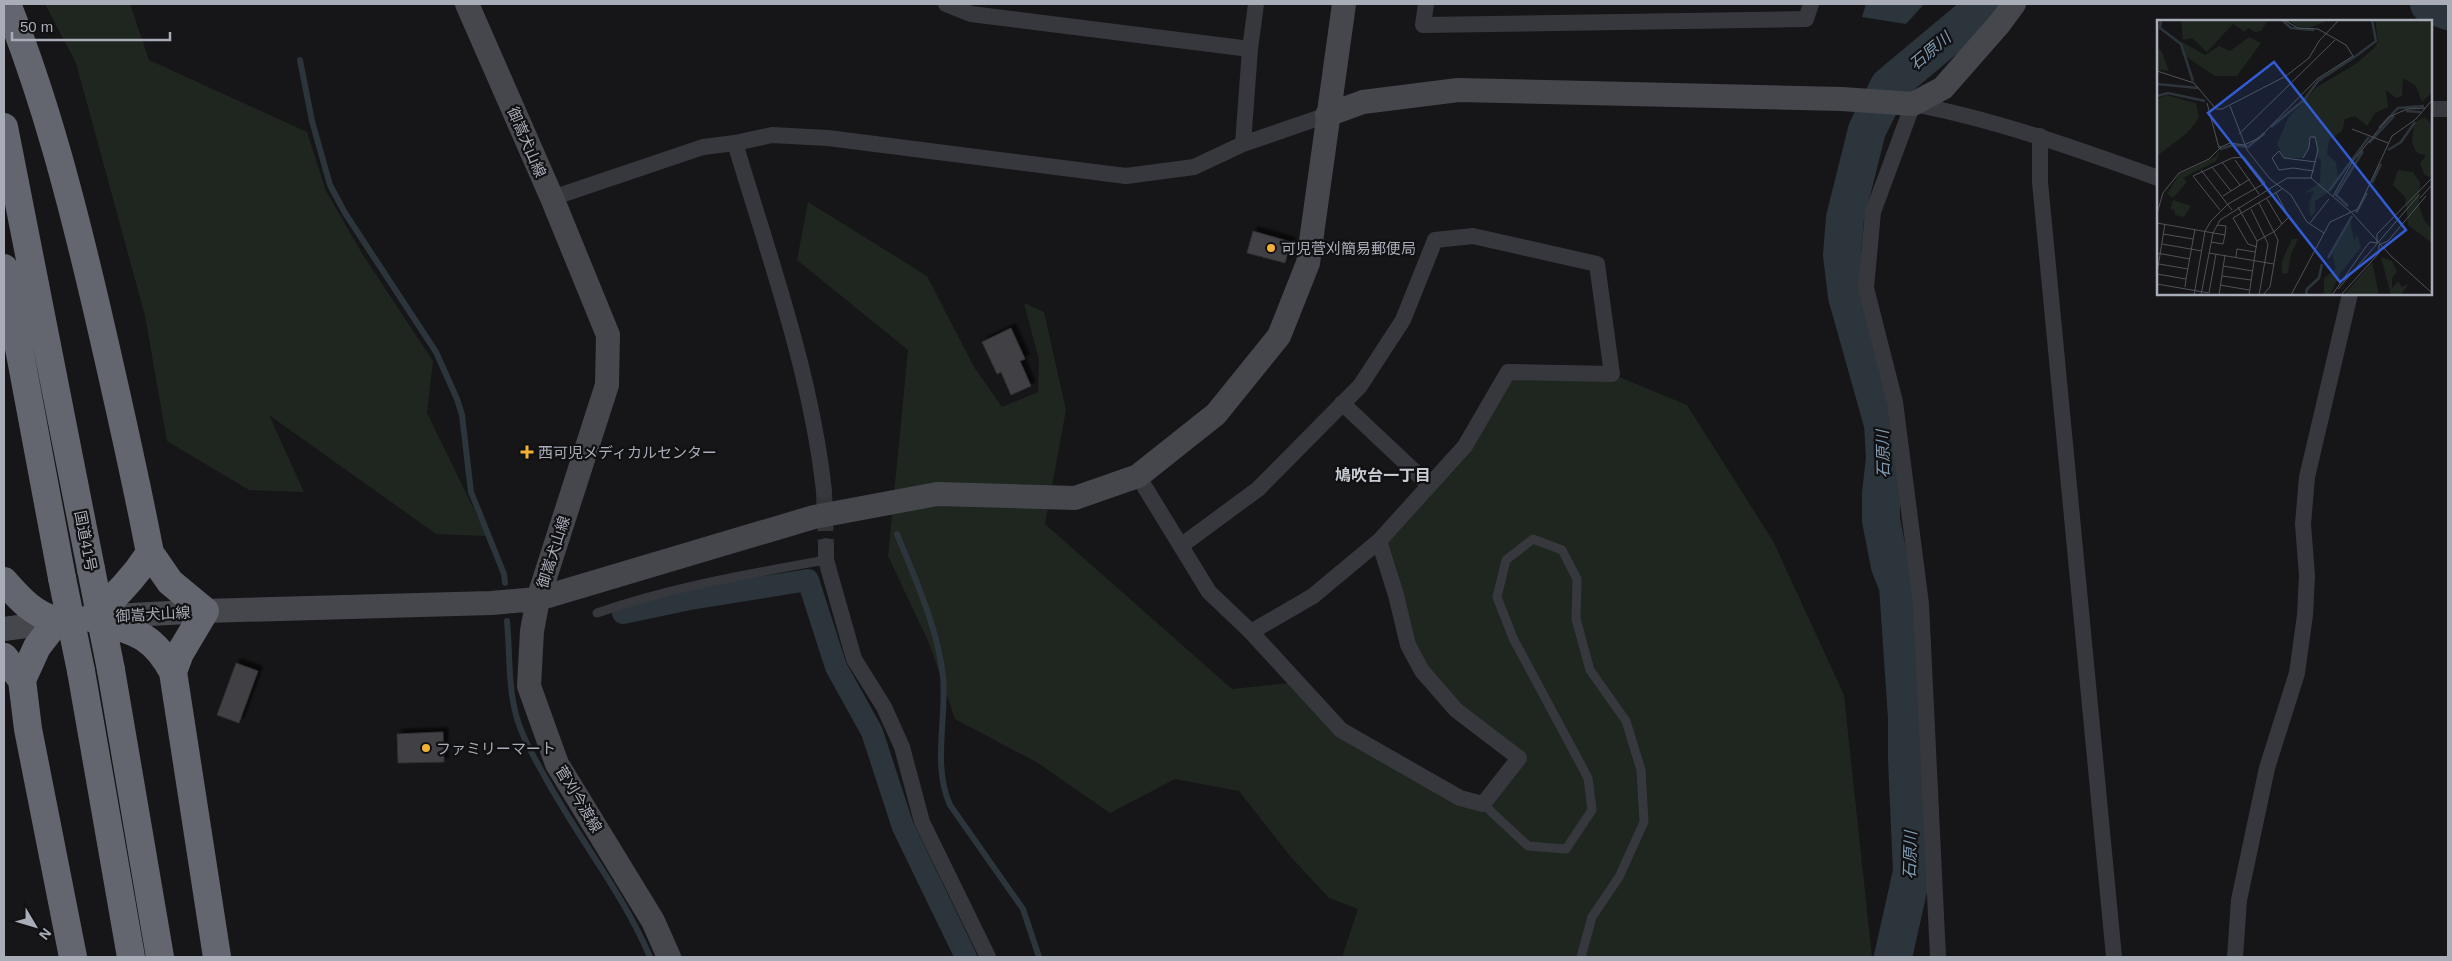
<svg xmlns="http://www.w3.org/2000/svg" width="2452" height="961" viewBox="0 0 2452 961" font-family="Arial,'Noto Sans JP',sans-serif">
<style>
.green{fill:#1e261f}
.water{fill:#2c353c}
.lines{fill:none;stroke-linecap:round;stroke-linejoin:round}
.stream{stroke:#2c353c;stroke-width:6}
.canal{stroke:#2c353c;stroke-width:22}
.river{stroke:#2c353c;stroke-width:38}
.building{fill:#404145;stroke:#303034;filter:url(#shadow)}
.street-tunnel{stroke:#333438;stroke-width:16;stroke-dasharray:16 8;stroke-linecap:butt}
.lane{stroke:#37383d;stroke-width:9}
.street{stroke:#37383d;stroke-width:16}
.secondary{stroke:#45474d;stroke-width:24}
.highway{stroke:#63666e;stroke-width:28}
.highway-bridge{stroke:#63666e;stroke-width:28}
.poi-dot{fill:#f2b134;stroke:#111113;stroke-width:2}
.labels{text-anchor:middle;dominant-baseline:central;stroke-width:4.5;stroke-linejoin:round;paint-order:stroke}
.street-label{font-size:15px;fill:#a8adb8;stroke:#111113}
.poi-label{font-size:15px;fill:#a8adb8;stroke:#111113;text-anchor:start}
.water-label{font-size:16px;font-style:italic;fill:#7f9bb3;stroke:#111113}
.neighbourhood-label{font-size:16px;font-weight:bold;fill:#c9ccd4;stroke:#111113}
.inset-river{fill:none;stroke:#2c353c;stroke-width:2.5}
.inset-road{fill:none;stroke:#505258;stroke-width:1}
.view{fill:#325cd3;fill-opacity:0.15;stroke:#325cd3;stroke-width:2.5}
.inset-edge{fill:none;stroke:#a8adb8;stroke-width:2.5}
</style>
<defs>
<filter id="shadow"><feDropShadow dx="4.5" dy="-4.5" stdDeviation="1" flood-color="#0009"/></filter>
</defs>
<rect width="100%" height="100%" fill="#161618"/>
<path class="green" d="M45 4H130L149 60 307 132 326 191 363 255 433 361 427 413 487 536 436 534 269 415 304 492 249 490 167 441 145 316 76 63Z
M808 202 927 276 974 367 1002 407 1038 392 1039 360 1024 303 1044 312 1066 410 1045 524 1232 689 1289 683 1337 733 1486 807 1519 758 1422 671 1379 541 1464 449 1508 372 1612 374 1687 405 1773 541 1844 695 1872 957H1342L1358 909 1329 898 1290 856 1239 791 1175 779 1110 813 1038 763 955 719 929 643 888 556 908 350 797 260Z"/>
<path class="water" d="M1866 4H1924L1906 24 1862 17Z"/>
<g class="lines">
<path class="stream" d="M300 60 312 121 330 185 345 213 436 352 457 399 462 415 471 492 504 574 505 583
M897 534C916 581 937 626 943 676 947 719 932 765 950 805L1023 909 1039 957
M507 621C510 652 508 685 516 715 522 737 534 757 545 777 578 838 623 893 650 957"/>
<path class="canal" d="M623 613 690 599 808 580 836 667 872 732 903 827 966 957"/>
<path class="river" d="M2429 4 2448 11
M1893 957 1912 872 1907 759V718L1898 586 1890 566 1881 520V494L1885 458 1883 424 1847 296 1842 255 1845 218 1867 130 1889 86 1987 4"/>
</g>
<path class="building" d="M1253 231 1291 242 1285 263 1247 253Z
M1011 328 1025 359 1020 361 1031 386 1011 395 1001 372 997 374 982 342Z
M236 663 258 671 239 723 217 715Z
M443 732 444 762 398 763 397 734Z"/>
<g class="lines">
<path class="street-tunnel" d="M824 491 826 546"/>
<path class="lane" d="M597 613C672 587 748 574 826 560
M1483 804 1528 846 1566 849 1592 810 1588 778 1513 638 1497 597 1506 560 1533 539 1562 550 1577 579 1576 619 1590 670 1626 721 1641 770 1644 822 1619 877 1592 917 1581 957"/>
<path class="street" d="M946 4 971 14 1250 49
M1426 4 1423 25 1806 19 1811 4
M2431 109H2448
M2040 136V182L2114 957
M735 143C769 257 811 372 824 491
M1243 144 1250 49 1256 4
M552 198 703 147 735 143 772 135 828 138 1126 176 1194 167 1243 144 1327 115
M1342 403 1429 485
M1138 476 1209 592 1251 632 1341 730 1460 798 1483 804 1519 758 1456 710 1422 671 1408 645 1396 595 1379 541
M1182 545 1258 489 1360 386 1403 320 1435 240 1473 236 1597 264 1612 374 1508 372 1465 446 1379 541 1313 596 1251 632
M826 546V560L854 659 884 707 902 747 922 822 988 957
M1938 957 1921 604 1895 402 1866 288 1873 212 1913 104C1997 120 2077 149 2158 178
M2235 957 2239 900 2267 768 2297 673 2305 615 2307 576 2303 524 2307 477 2350 294"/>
<path class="secondary" d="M467 4 552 198 608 335 607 385 538 599 532 631 529 686 557 764 653 921 669 957
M1327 115 1363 102 1458 90 1842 99 1913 104 1943 88 2000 23 2014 4
M96 617 205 611 491 603 538 599 814 517 937 494 1075 498 1138 476 1216 414 1279 336 1308 263 1344 4
M4 629 63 621"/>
<path class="highway" d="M7 4C46 101 72 203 96 305 115 387 134 470 150 553 133 579 115 598 91 618
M4 127 91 569
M4 268 62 578
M150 553 170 582 205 611 180 653 173 672
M4 581C20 599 33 614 57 621L37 647 22 680 28 729 73 957
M91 618C131 631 152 632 173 672L217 957
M4 657 22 680
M111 670 160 957
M81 671 131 957"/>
<path class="highway-bridge" d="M91 569 111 670
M62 578 81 671"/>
</g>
<g class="poi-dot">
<circle cx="1271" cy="248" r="5"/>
<path d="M524.5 444.5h5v5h5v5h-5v5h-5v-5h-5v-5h5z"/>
<circle cx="426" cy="748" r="5"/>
</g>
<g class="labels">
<g class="street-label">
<text transform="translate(527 142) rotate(67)">御嵩犬山線</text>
<text transform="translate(86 541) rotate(79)">国道41号</text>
<text transform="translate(553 552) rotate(-72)">御嵩犬山線</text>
<text transform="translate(153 614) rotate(-3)">御嵩犬山線</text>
<text transform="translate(579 799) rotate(59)">菅刈今渡線</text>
</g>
<g class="poi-label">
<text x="1281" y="248">可児菅刈簡易郵便局</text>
<text x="538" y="452">西可児メディカルセンター</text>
<text x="436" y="748">ファミリーマート</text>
</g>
<g class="water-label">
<text transform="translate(1930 51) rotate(-40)">石原川</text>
<text transform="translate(1883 454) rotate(-91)">石原川</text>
<text transform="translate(1910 855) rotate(-88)">石原川</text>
</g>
<g class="neighbourhood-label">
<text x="1383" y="475">鳩吹台一丁目</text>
</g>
</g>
<g transform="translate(2157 20)">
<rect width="275" height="275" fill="#161618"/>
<path d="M24 0H111L104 11 98 12 91 8 88 12 76 4 50 32 35 18 26 20ZM132 0H172L152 8 139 6ZM218 0H275V72L265 82 259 66 246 58 245 76 239 78 229 70 231 87 218 93 210 106 198 96 188 99 185 111 172 120 170 134 179 142 181 158 173 171 158 181V193L153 196 152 183 157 171 148 173 163 162 164 140 160 137 159 119 153 117 152 128 146 138H127L120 124 131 98 160 67 200 43 217 28 221 21ZM92 17 104 23 80 56H58L25 34V22L48 35 62 26 73 31ZM0 27 5 32 12 51 0 50ZM9 75 39 83 42 98 30 113 0 136V80ZM267 97 273 102 275 118V154L272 157 267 154 263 143 269 136 259 132 255 123 257 103ZM63 131 59 141 26 158 30 162 16 178 10 174 22 154 58 137ZM241 150 256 152 263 162 262 186 268 202 275 208V223L251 205 248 177 236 165ZM16 180 34 186 27 197 18 195V191L13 189ZM193 200 197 220 200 215 204 227 183 254 173 275 167 274V258L179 249 175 234ZM135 219H141L134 234 131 253 125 254V241ZM224 237 235 241 240 252 235 258V268L241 261 245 267 252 263 244 275H234ZM215 242 222 275H187Z" fill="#1e261f"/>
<path class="inset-river" d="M4 0 3 8 24 24 36 61M125 0 134 8 157 10M199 36 219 21 215 0M0 64 41 68M0 76 11 73 48 81M249 91 264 92M114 107 147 80 161 61 199 36M222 108 241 88 267 86M212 123 237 96M62 126 64 129 76 125 91 127 108 113M231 130 244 122 258 102M215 163 224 144M172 171 212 117M191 186 179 175 206 131M199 193 210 173M171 238 195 196M149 275 150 269 162 258 165 244"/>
<path class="inset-road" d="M0 51 37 63 59 89H65L129 56 152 38 162 21 182 0M50 83 62 128M73 86 90 130 113 159 134 175 150 202 167 213M195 109 231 123M82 114 178 20M146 138 152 128 153 117H158L161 130 154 158M78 140 102 174M65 142 83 165M55 147 74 171M44 150 75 190M157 151 136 148 122 150 115 138 122 131 127 138 159 142M66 176 93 159M176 176 196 141 232 97 250 89 268 88M263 178 275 165M110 179 125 204M102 183 121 220 113 267 106 275M81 187 100 221 92 275M94 189 111 224 102 275M0 193 6 173 22 153 52 139 64 127 73 123 87 125 102 118 160 59 196 36 189 25 161 9 141 8 127 0M195 193 234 236 275 273M0 203 68 215 66 224 54 222M153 203 172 179M60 205 69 206 68 215M6 214 36 219M100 221 118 211 132 197 119 173M5 224 45 231M100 227 91 224 76 198 125 169M0 233 33 239M52 233 117 244M79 237 80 229 98 232M2 244 31 249M66 246 96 251M0 253 8 204M0 254 29 259 28 267M65 256 94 260M29 259 38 209M0 264 52 273M63 265 92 270M181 269 262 175M52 273 59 234M37 275 48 211 54 201 71 184 108 163 87 137 75 138 36 156 63 190M44 275 56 213 63 200 130 158H154L194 192M62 275 68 235M134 275 173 202 201 189 235 116 259 99 275 80M175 275 208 228 213 222 220 223V214L275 158M184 275 222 233V225L231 221 269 176"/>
<path class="view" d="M117 42 249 210 183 262 51 93Z"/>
<rect width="275" height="275" class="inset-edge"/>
</g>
<rect width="2452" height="961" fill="none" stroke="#a8adb8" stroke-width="10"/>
<g transform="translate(35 926) rotate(128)" stroke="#111113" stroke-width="4" paint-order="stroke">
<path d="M0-4L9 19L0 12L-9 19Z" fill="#a8adb8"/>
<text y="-8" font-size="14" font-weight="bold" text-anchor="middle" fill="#a8adb8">N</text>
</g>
<path d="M12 32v8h158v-8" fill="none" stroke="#a8adb8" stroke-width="2.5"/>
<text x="20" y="32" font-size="15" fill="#a8adb8" stroke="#111113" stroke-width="4" paint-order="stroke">50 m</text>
</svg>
